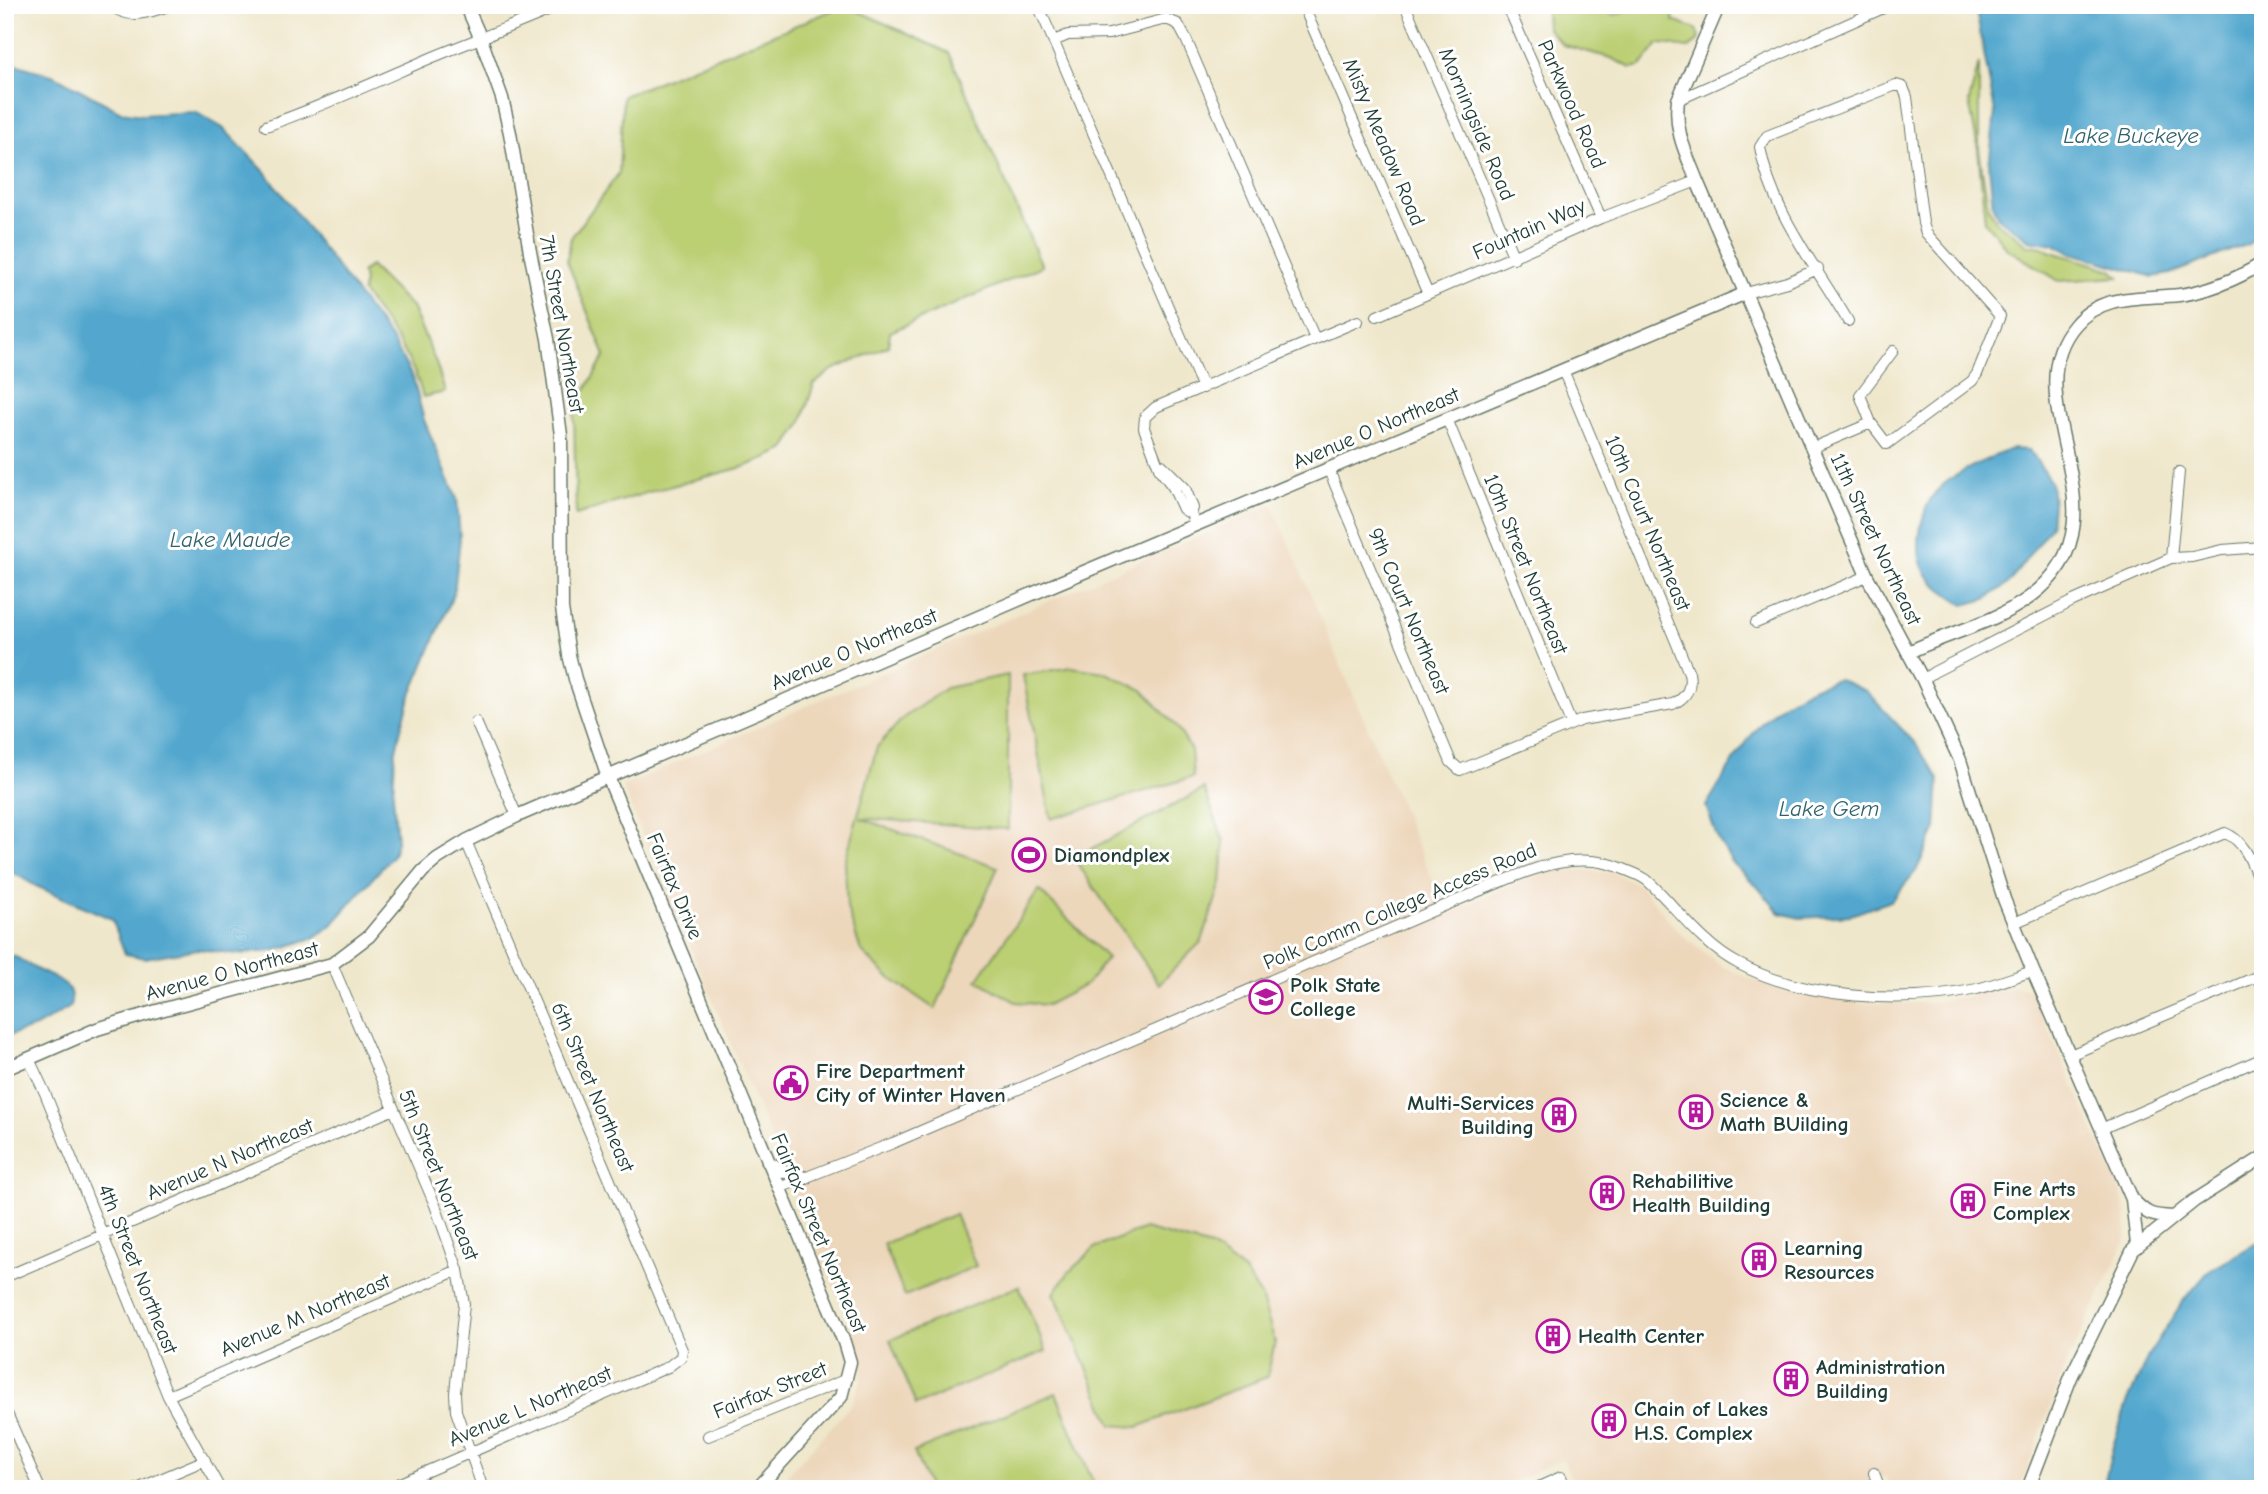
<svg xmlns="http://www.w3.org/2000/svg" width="2268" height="1494" viewBox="0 0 2268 1494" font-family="'Comic Neue',sans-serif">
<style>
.built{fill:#edd7bb}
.green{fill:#bbcf73;stroke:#6d8654;stroke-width:2}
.water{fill:#52a7ce;stroke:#387281;stroke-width:2}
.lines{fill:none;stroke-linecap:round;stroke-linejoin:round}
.street-casing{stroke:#687869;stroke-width:12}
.secondary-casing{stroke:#687869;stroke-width:15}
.street{stroke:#fff;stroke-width:10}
.secondary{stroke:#fff;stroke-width:12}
.labels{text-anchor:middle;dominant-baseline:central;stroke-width:6;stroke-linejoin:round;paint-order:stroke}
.street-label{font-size:21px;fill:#1f3d34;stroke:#fff}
.poi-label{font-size:21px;font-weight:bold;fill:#1f3d34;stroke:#fff;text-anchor:start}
.water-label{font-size:23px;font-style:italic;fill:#31626a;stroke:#fff}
</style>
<rect width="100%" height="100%" fill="#fff"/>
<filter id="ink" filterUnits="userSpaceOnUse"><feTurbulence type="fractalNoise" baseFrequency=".0143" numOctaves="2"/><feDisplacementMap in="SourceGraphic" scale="14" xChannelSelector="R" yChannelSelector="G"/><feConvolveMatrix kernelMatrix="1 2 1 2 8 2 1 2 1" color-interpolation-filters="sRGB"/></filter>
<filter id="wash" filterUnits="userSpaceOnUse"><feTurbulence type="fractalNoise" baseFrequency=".00686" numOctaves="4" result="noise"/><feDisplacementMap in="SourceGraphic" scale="28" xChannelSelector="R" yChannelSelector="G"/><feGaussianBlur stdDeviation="1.57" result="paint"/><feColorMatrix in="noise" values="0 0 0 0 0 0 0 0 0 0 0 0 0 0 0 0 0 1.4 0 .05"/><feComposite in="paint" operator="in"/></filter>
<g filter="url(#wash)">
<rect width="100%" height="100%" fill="#efe7cb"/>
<path class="built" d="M1272 504 1447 914 1531 876 1559 871 1582 870 1614 873 1641 887 1680 933 1721 966 1780 991 1863 1003H1931L2013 987 2031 990 2123 1197 2126 1215V1240L2065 1366 2020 1489H1891L1885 1476 1855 1489H1576L1563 1459 1497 1489H774L852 1404 861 1380 862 1354 622 786Z"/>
<path class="green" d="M845 5 949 53 1042 266 890 332 888 346 832 370 814 384 801 424 784 450 747 466 649 492 576 515 574 410 605 356 567 261 571 238 619 173 623 96Z
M1553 5H1598L1612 15 1624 13 1622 5H1683L1674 10 1673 21 1696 29 1699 38 1697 42 1689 48C1679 48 1667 43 1658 44L1641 66 1631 68 1611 58 1563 45 1547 28 1546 10Z
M1979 63V150L1988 207 1996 221 2028 245 2042 247 2049 251 2112 270 2119 277 2059 281 2006 248 1985 221 1978 148 1969 102Z
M370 266 412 307 436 363 445 392 423 397C413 357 387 325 362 292L364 282 362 272Z
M1072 667 1104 672 1143 690 1177 727 1191 750 1193 777 1051 819 1023 675Z
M1008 675V829L860 818 998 867 935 1009 887 976 861 951 847 908 845 861 877 747 903 718 946 688Z
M1204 789 1224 842 1221 883 1202 941 1159 984 1074 858Z
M1039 890 1107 958 1087 984 1047 1005 1016 1002 977 980Z
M955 1214 976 1266 905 1296 883 1244Z
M1144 1229 1211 1247 1245 1272 1261 1296 1275 1342 1267 1377 1138 1427 1112 1425 1054 1293 1069 1272 1096 1247Z
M1019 1286 1046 1351 916 1405 890 1340Z
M1056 1393 1096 1489H930L914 1452Z"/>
<path class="water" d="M1975 5H2263V234L2248 244 2170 274 2153 277 2072 253 2054 244 2029 240 1998 217 1993 207 1989 166 1995 112Z
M5 63H11L55 76 121 112 142 115 195 112 223 128 266 173 392 340 413 378 424 420 457 499 460 539 454 593 411 695 401 729 395 754 393 795 397 841 393 855 331 926 313 938 273 951 237 954 198 949 145 958 125 954 112 919 36 886 5 868Z
M2011 449 2028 450 2034 456 2051 483 2053 504 2051 526 2009 583 1986 599 1964 605C1928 581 1911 569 1922 522 1926 506 1930 496 1943 485 1960 470 1990 458 2011 449Z
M1838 679 1866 691 1915 743 1939 779 1936 829 1916 871 1891 901 1851 915 1800 918 1780 913 1756 885 1734 865 1718 839 1706 806C1728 771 1753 721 1789 700 1804 690 1821 684 1838 679Z
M5 953C17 956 25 963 36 969 52 978 77 982 70 1007L36 1027 5 1037Z
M2263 1239V1489H2103L2113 1446 2127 1403 2149 1354 2183 1301 2208 1272Z"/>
</g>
<g filter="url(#ink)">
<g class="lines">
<defs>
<path id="street" d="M111 5C128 21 152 12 171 5
M1038 5 1203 388
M1303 5 1428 294
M1405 5 1514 258
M1507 5 1601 218
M1054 41 1068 35 1109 34 1166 19 1178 24 1186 39 1315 339
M1678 100 1890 5
M266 126C321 107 373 83 426 60 471 41 517 25 561 5
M1746 293 1787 282 1818 269
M1377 316 1601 218 1697 181
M1848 321C1816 266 1771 211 1760 147L1767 136 1896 85 1903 87 1907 97 1923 223 1926 233 2000 316 1977 374 1972 381 1887 444 1871 423 1860 395 1893 351
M1447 419 1571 723
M1812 448 1871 423
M1162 465 1185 488 1193 508 1191 514 1193 519
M1328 468 1451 762 1460 770 1582 720 1673 704C1687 697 1692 688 1689 673L1563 370
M1191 514 1183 509 1173 487 1160 470 1144 428 1145 417 1156 407 1358 321
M2171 558 2192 557 2222 550 2263 547
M1756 623 1867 576
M1923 680 1934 672 2073 601 2171 558 2179 472
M476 722 517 816
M2014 923 2225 833C2248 842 2253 869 2263 890
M332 964 435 1205 458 1270 464 1304 455 1393 456 1411 483 1489
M2070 1055 2263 974
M29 1059 45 1093 168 1396 220 1489
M2101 1129 2263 1058
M779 1188 893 1143 1479 891C1526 872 1576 846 1626 870 1633 873 1643 876 1649 882 1678 909 1702 945 1739 964 1805 999 1904 1005 1977 989 1996 984 2014 977 2033 971
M5 1277 394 1109
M168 1396 458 1270
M5 1409 40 1489
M708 1436 847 1379
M1874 1473 1880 1489
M137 1489 205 1460
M386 1489 668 1367 681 1357 682 1350 466 841
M1534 1489 1561 1477 1566 1489"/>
<path id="secondary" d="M466 5 481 39 502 98 510 133 530 252 548 339 561 435 562 608 569 655 575 679 608 777 844 1342 850 1362 841 1397 757 1489
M1719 5 1678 100C1674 131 1686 153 1697 181L1867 576 1923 680 1960 760 2004 899 2033 971 2132 1199 2137 1245
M1909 652C1948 633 1995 623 2030 597 2136 518 2010 401 2075 325 2102 293 2141 299 2179 295 2210 291 2237 279 2263 263
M5 1069 97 1029 157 1011 332 964 369 936 423 871 437 859 466 841 517 816 1053 585 1746 293
M768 1162 786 1172 805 1178
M2132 1199C2147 1215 2151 1216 2173 1217
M2028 1489 2071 1377 2133 1250 2194 1201 2263 1157"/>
</defs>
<use href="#street" class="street-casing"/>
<use href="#secondary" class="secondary-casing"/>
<use href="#street" class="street"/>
<use href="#secondary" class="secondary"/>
</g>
</g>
<defs>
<symbol id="stadium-ring" viewBox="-11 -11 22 22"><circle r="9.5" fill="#fff" stroke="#b5179e" stroke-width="1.5"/><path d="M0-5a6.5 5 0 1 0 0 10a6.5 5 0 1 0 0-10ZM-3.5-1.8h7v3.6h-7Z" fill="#b5179e"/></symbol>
<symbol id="university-ring" viewBox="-11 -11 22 22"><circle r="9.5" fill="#fff" stroke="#b5179e" stroke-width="1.5"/><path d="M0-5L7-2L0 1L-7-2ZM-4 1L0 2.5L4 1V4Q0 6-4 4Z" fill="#b5179e"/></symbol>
<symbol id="civic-ring" viewBox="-11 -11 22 22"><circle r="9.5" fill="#fff" stroke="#b5179e" stroke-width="1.5"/><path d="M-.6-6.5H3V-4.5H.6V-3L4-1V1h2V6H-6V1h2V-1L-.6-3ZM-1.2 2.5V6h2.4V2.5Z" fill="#b5179e"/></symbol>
<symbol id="building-ring" viewBox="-11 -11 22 22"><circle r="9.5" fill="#fff" stroke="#b5179e" stroke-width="1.5"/><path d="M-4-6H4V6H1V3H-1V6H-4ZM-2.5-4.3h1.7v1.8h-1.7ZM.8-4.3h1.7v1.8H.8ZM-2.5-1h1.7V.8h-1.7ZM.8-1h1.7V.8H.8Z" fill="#b5179e"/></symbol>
</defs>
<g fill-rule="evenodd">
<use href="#stadium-ring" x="1010" y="836" width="38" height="38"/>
<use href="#university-ring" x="1247" y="978" width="38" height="38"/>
<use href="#civic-ring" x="772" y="1064" width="38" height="38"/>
<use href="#building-ring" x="1677" y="1093" width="38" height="38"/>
<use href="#building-ring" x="1540" y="1096" width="38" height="38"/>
<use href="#building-ring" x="1588" y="1174" width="38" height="38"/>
<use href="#building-ring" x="1949" y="1182" width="38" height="38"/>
<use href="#building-ring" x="1740" y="1241" width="38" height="38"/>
<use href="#building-ring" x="1534" y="1317" width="38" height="38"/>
<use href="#building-ring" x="1772" y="1360" width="38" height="38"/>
<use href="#building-ring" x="1590" y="1402" width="38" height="38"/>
</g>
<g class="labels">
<g class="street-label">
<text transform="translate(1572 104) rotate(66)">Parkwood Road</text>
<text transform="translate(1477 124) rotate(67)">Morningside Road</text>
<text transform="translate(1384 142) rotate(67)">Misty Meadow Road</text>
<text transform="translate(1529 229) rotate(-24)">Fountain Way</text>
<text transform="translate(562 324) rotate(80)">7th Street Northeast</text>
<text transform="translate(1376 428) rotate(-23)">Avenue O Northeast</text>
<text transform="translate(1648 523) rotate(67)">10th Court Northeast</text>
<text transform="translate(1876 539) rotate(65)">11th Street Northeast</text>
<text transform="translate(1526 564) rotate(68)">10th Street Northeast</text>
<text transform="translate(1409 611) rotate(67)">9th Court Northeast</text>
<text transform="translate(854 649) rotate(-23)">Avenue O Northeast</text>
<text transform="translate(675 886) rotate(67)">Fairfax Drive</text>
<text transform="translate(1400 906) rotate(-23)">Polk Comm College Access Road</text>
<text transform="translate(232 971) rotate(-15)">Avenue O Northeast</text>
<text transform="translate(593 1087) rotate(67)">6th Street Northeast</text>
<text transform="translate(230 1159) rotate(-23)">Avenue N Northeast</text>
<text transform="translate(439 1175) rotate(68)">5th Street Northeast</text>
<text transform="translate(819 1233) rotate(67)">Fairfax Street Northeast</text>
<text transform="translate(138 1269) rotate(68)">4th Street Northeast</text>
<text transform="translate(305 1315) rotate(-23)">Avenue M Northeast</text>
<text transform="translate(770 1390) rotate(-22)">Fairfax Street</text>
<text transform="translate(530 1406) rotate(-23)">Avenue L Northeast</text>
</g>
<g class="poi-label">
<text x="1054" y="855">Diamondplex</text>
<text x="1290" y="985">Polk State<tspan x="1290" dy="24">College</tspan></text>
<text x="816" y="1071">Fire Department<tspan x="816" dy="24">City of Winter Haven</tspan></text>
<text x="1720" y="1100">Science &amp;<tspan x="1720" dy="24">Math BUilding</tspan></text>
<text x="1534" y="1103" text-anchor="end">Multi-Services<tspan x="1534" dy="24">Building</tspan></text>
<text x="1632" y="1181">Rehabilitive<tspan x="1632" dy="24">Health Building</tspan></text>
<text x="1993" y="1189">Fine Arts<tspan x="1993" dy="24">Complex</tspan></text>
<text x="1784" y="1248">Learning<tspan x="1784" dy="24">Resources</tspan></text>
<text x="1578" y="1336">Health Center</text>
<text x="1816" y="1367">Administration<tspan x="1816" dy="24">Building</tspan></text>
<text x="1634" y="1409">Chain of Lakes<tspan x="1634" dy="24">H.S. Complex</tspan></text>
</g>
<g class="water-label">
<text x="2131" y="135">Lake Buckeye</text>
<text x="230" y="539">Lake Maude</text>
<text x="1829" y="808">Lake Gem</text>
</g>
</g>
<rect width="2268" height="1494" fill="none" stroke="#fff" stroke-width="28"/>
</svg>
